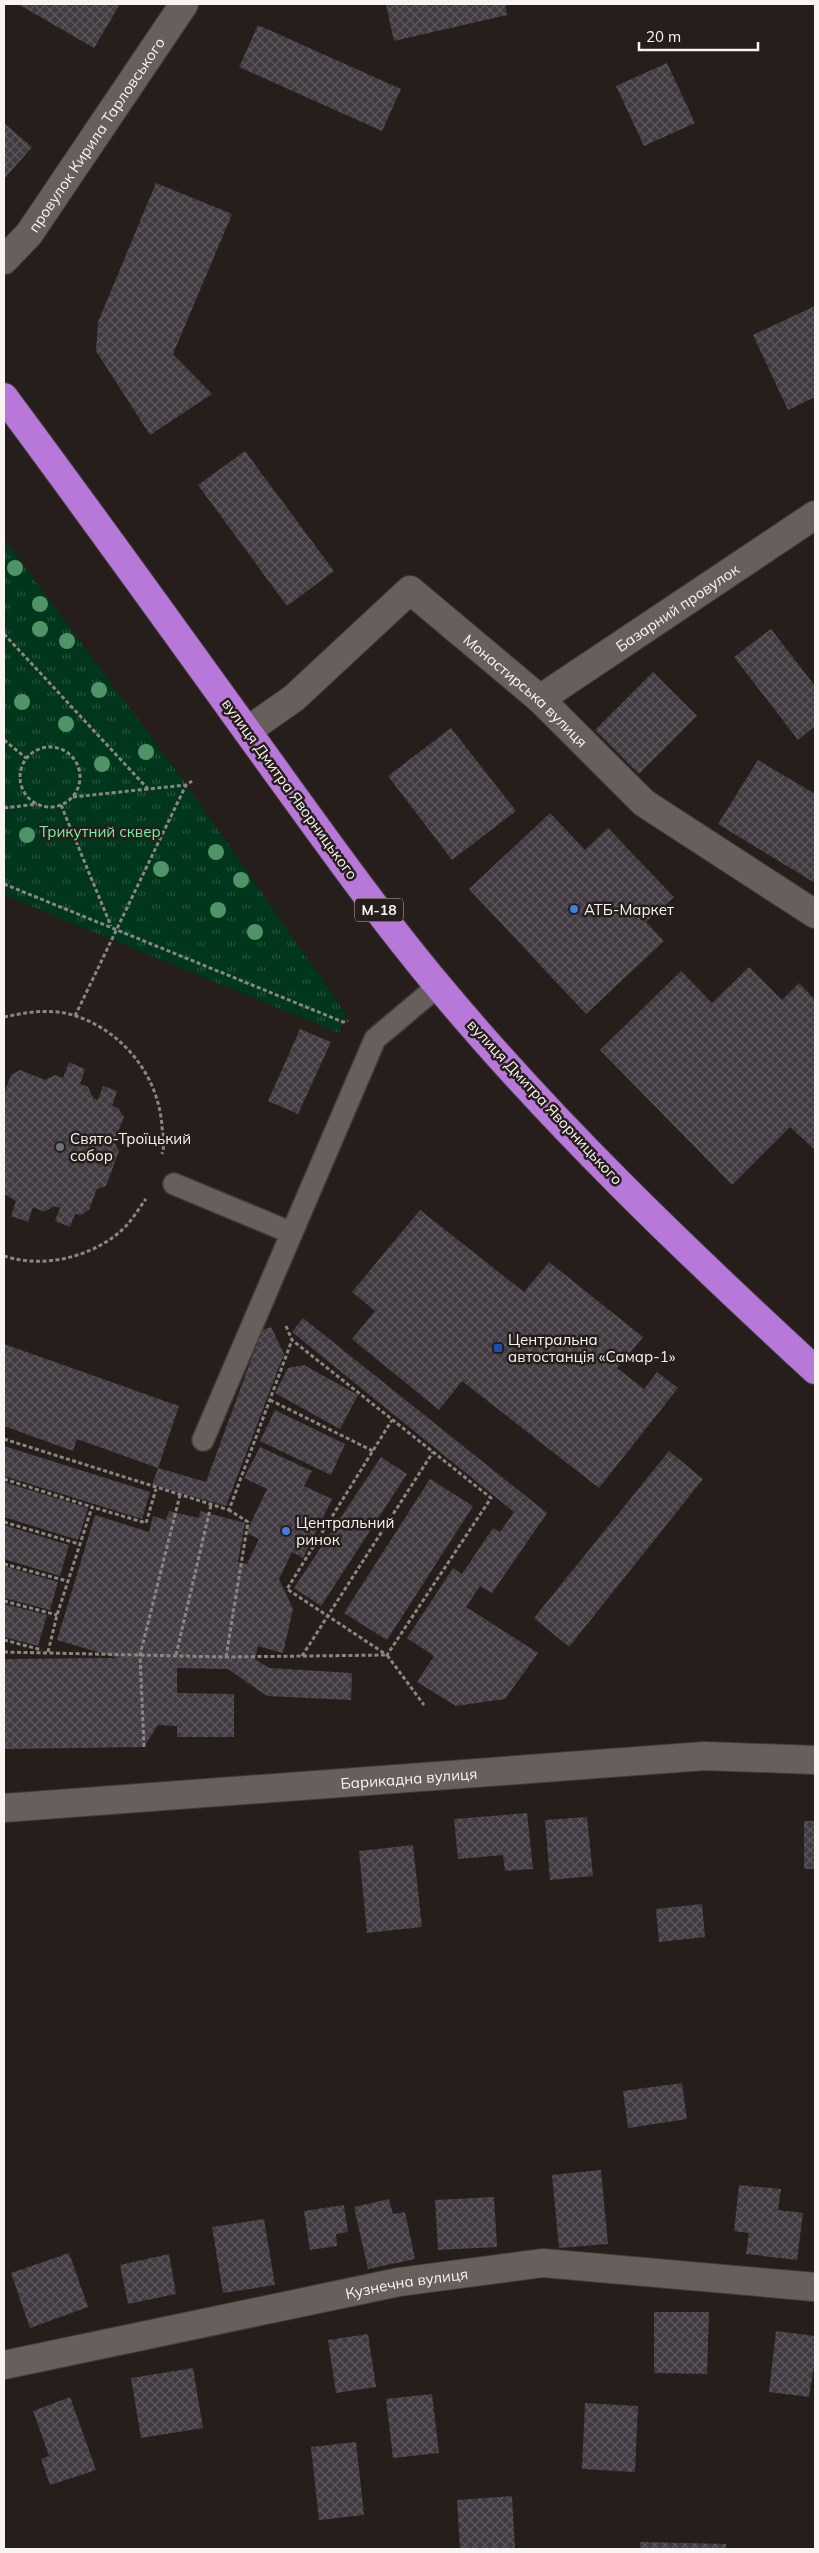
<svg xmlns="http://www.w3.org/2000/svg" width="819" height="2553" viewBox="0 0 819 2553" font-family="Mulish,sans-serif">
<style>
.grass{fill:url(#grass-tufts)}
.building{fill:url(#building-cross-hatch)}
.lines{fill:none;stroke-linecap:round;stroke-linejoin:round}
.lane-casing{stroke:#423c3a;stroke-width:24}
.street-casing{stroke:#423c3a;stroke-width:30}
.highway-casing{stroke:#423c3a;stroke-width:30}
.path{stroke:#8b8582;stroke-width:3;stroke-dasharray:4 2.5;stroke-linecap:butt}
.lane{stroke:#685f5c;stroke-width:21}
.street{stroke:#685f5c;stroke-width:28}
.highway{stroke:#b778da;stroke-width:28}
.tree{fill:#4f9367}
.shop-dot{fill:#3f7fe0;stroke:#261e1b;stroke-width:2}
.worship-dot{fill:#6b7280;stroke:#261e1b;stroke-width:2}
.transit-dot{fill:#1a4fb4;stroke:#261e1b;stroke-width:2}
.labels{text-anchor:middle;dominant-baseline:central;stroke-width:5;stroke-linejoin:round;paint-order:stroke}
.shield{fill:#261e1b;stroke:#bab4b2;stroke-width:1}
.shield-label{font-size:14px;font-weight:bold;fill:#f9f4f2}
.street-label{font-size:15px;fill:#f9f4f2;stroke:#261e1b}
.park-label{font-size:15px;fill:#71f2a6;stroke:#261e1b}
.poi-label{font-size:15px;fill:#f9f4f2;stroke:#261e1b;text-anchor:start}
</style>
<defs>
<pattern id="grass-tufts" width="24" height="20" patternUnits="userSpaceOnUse" patternTransform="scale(1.25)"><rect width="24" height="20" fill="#00361b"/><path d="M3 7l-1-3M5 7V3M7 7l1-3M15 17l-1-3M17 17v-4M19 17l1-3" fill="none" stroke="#26543d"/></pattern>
<pattern id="building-cross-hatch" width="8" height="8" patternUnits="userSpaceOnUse" patternTransform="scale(1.25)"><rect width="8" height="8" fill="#413b41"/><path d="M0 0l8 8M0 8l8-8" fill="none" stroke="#5d585d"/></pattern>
</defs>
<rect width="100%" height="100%" fill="#261e1b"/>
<path class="grass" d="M4 539 191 791 346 1014 339 1033 4 895Z"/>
<path class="building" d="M18 4H120L94 48Z
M386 4H505L507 15 394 41Z
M258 25 401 89 382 131 239 67Z
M667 63 695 123 644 146 616 86Z
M4 123 32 147 4 179Z
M156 183 232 214 173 354 212 394 150 435 96 351 98 322Z
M815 306V397L788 410 753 335Z
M245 451 334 571 287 606 198 485Z
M771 629 815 686V726L798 740 734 657Z
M653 672 697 716 639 774 595 730Z
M451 728 516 811 452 860 388 776Z
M758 760 815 794V883L718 824Z
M550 813 585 850 608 828 674 897 646 922 664 941 586 1014 469 889Z
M749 967 782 1000 799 983 815 1000V1150L790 1127 732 1185 600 1050 681 971 712 1003Z
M300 1029 331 1042 298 1114 268 1101Z
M69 1062 85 1069 80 1084 88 1087 93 1098 98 1100 103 1086 117 1091 112 1106 118 1108 124 1117 114 1142 119 1151 106 1186 97 1189 89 1210 81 1215 75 1214 70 1227 55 1221 60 1208 54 1206 44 1212 33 1207 28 1222 11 1216 16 1201 4 1194V1094L11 1075 20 1070 45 1080 55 1075 63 1078Z
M420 1210 524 1292 549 1262 643 1337 617 1368 644 1389 657 1372 678 1388 599 1488 462 1381 439 1410 352 1339 375 1311 352 1292Z
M303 1318 547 1513 492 1593 480 1586 466 1607 538 1653 505 1699 456 1706 417 1682 434 1656 407 1638 453 1568 462 1574 493 1528 500 1532 514 1512 292 1332Z
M271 1327 284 1354 226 1506 152 1485 158 1468 206 1482 262 1330Z
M4 1344 179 1406 158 1468 77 1439 73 1451 4 1426Z
M304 1365 358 1395 340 1429 275 1393 288 1368Z
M275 1410 345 1444 331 1475 260 1441Z
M4 1446 150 1492 142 1519 4 1476Z
M260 1447 312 1471 304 1486 332 1499 303 1558 292 1552 279 1579 293 1609 283 1653 258 1646 255 1659 269 1668 352 1673 351 1700 267 1696 228 1669 177 1668V1693L234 1694V1737H177V1726L158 1725 144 1747 4 1749V1659L118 1658 57 1640 95 1515 149 1532 153 1516 166 1520 169 1511 199 1518 200 1511 245 1523 238 1562 247 1564 259 1539 246 1533 267 1489 244 1478Z
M669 1451 703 1479 569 1647 534 1618Z
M381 1457 407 1474 321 1606 294 1588Z
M430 1479 473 1506 387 1640 344 1613Z
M4 1482 88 1508 78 1540 4 1517Z
M4 1525 69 1545 60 1576 4 1559Z
M4 1566 58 1582 50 1610 4 1598Z
M4 1604 47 1615 38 1646 4 1637Z
M527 1813 533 1869 505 1871 503 1855 458 1859 454 1819Z
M587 1817 593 1876 550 1880 545 1820Z
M804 1821H815V1869H804Z
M413 1845 422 1927 367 1933 359 1851Z
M702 1904 705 1937 659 1942 656 1909Z
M682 2083 687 2119 628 2128 623 2091Z
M601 2170 608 2244 559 2248 552 2175Z
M739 2185 781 2189 778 2210 803 2213 797 2260 746 2254 749 2233 734 2231Z
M494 2197 497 2247 438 2250 435 2200Z
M389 2199 393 2214 405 2212 415 2259 368 2269 354 2207Z
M344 2205 348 2232 336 2234 337 2246 310 2250 304 2211Z
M264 2219 275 2285 223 2293 212 2227Z
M69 2253 88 2307 30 2328 11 2273Z
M169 2254 176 2294 128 2304 120 2265Z
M654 2312H709L707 2374 654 2373Z
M776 2331 815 2336V2371H813L809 2397 769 2392Z
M368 2334 376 2387 336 2393 328 2340Z
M193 2368 203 2428 141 2438 131 2378Z
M432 2394 439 2453 393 2458 386 2399Z
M70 2397 96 2470 50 2485 41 2459 49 2456 33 2411Z
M585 2403 638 2406 635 2472 582 2469Z
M356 2442 364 2515 319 2520 311 2447Z
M512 2496 515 2549H460L457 2500Z
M640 2542 726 2544V2549H640Z"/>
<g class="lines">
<defs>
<path id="lane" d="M174 1184 292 1233
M203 1440 375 1039 438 986"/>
<g id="street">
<path id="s1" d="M4 260 29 234 184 4"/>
<path id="s2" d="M540 699 815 515"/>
<path id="s3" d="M247 731 294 698 410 590 540 699 644 803 815 914"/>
<path id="s4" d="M4 1808 705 1756 815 1760"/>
<path id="s5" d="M4 2365 399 2282 543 2263 815 2287"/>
</g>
<path id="highway" d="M4 397C88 510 170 624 252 738 313 822 373 908 440 988 554 1125 684 1249 815 1370"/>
</defs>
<use href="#lane" class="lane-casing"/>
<use href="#street" class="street-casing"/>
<use href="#highway" class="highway-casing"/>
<path class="path" d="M4 634 148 789 186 785
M4 740 26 758
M20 777a30 30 0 1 1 60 0a30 30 0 1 1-60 0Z
M73 797 148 789
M61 805 111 926
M4 808 37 804
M4 884 343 1022 348 1021
M75 1016 186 785 192 781
M4 1017C27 1012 52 1008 76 1016 124 1032 159 1077 162 1127 163 1135 165 1145 162 1154
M4 1256C44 1269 95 1257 125 1227 133 1219 139 1208 146 1199
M286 1326 292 1340 491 1498 387 1655 287 1589 392 1420
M270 1400 373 1451
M4 1439 229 1510 292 1340
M4 1479 92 1507
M4 1522 79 1544
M4 1564 67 1581
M4 1601 57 1615
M4 1640 42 1650
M4 1652 226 1657 387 1655 424 1705
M48 1652 57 1615 92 1507 146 1523 156 1489
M176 1655 211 1505
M302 1656 433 1452
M226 1657 248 1522 229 1510
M144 1747 140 1655 180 1495"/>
<use href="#lane" class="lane"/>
<use href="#street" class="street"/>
<use href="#highway" class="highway"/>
</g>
<g class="tree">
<circle cx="15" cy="568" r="8"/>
<circle cx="40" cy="604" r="8"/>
<circle cx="40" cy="629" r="8"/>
<circle cx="67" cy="641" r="8"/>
<circle cx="99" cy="690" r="8"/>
<circle cx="22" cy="702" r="8"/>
<circle cx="66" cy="724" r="8"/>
<circle cx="146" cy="752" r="8"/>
<circle cx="102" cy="764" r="8"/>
<circle cx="27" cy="835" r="8"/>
<circle cx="216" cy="852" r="8"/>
<circle cx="161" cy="869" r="8"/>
<circle cx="241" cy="880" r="8"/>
<circle cx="218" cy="910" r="8"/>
<circle cx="255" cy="932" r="8"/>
</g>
<g class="shop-dot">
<circle cx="574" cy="909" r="5"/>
<circle cx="286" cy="1531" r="5"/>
</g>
<circle class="worship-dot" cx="60" cy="1147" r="5"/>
<rect class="transit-dot" x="493" y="1343" width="10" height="10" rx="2.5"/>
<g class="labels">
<rect class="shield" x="355" y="898.5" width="48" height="23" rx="4"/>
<g class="shield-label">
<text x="379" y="910">М-18</text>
</g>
<g class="street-label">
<text stroke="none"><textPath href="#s1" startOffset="156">провулок Кирила Тарловського</textPath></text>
<text stroke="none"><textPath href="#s2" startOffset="165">Базарний провулок</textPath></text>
<text stroke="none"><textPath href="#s3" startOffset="369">Монастирська вулиця</textPath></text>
<text transform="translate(290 789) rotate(54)">вулиця Дмитра Яворницького</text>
<text transform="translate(545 1102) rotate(47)">вулиця Дмитра Яворницького</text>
<text stroke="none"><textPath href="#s4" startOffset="406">Барикадна вулиця</textPath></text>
<text stroke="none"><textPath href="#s5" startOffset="411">Кузнечна вулиця</textPath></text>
</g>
<g class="park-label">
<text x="100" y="831">Трикутний сквер</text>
</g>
<g class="poi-label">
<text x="584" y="909">АТБ-Маркет</text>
<text x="70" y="1138">Свято-Троїцький<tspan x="70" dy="17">собор</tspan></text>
<text x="508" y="1339">Центральна<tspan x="508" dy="17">автостанція «Самар-1»</tspan></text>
<text x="296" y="1522">Центральний<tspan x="296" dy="17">ринок</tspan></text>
</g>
</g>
<rect width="819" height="2553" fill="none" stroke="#f9f4f2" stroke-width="10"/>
<path d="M639 42v8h119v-8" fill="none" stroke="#f9f4f2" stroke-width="2.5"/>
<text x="646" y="42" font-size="15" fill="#f9f4f2" stroke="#261e1b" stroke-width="4" paint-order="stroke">20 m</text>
</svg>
